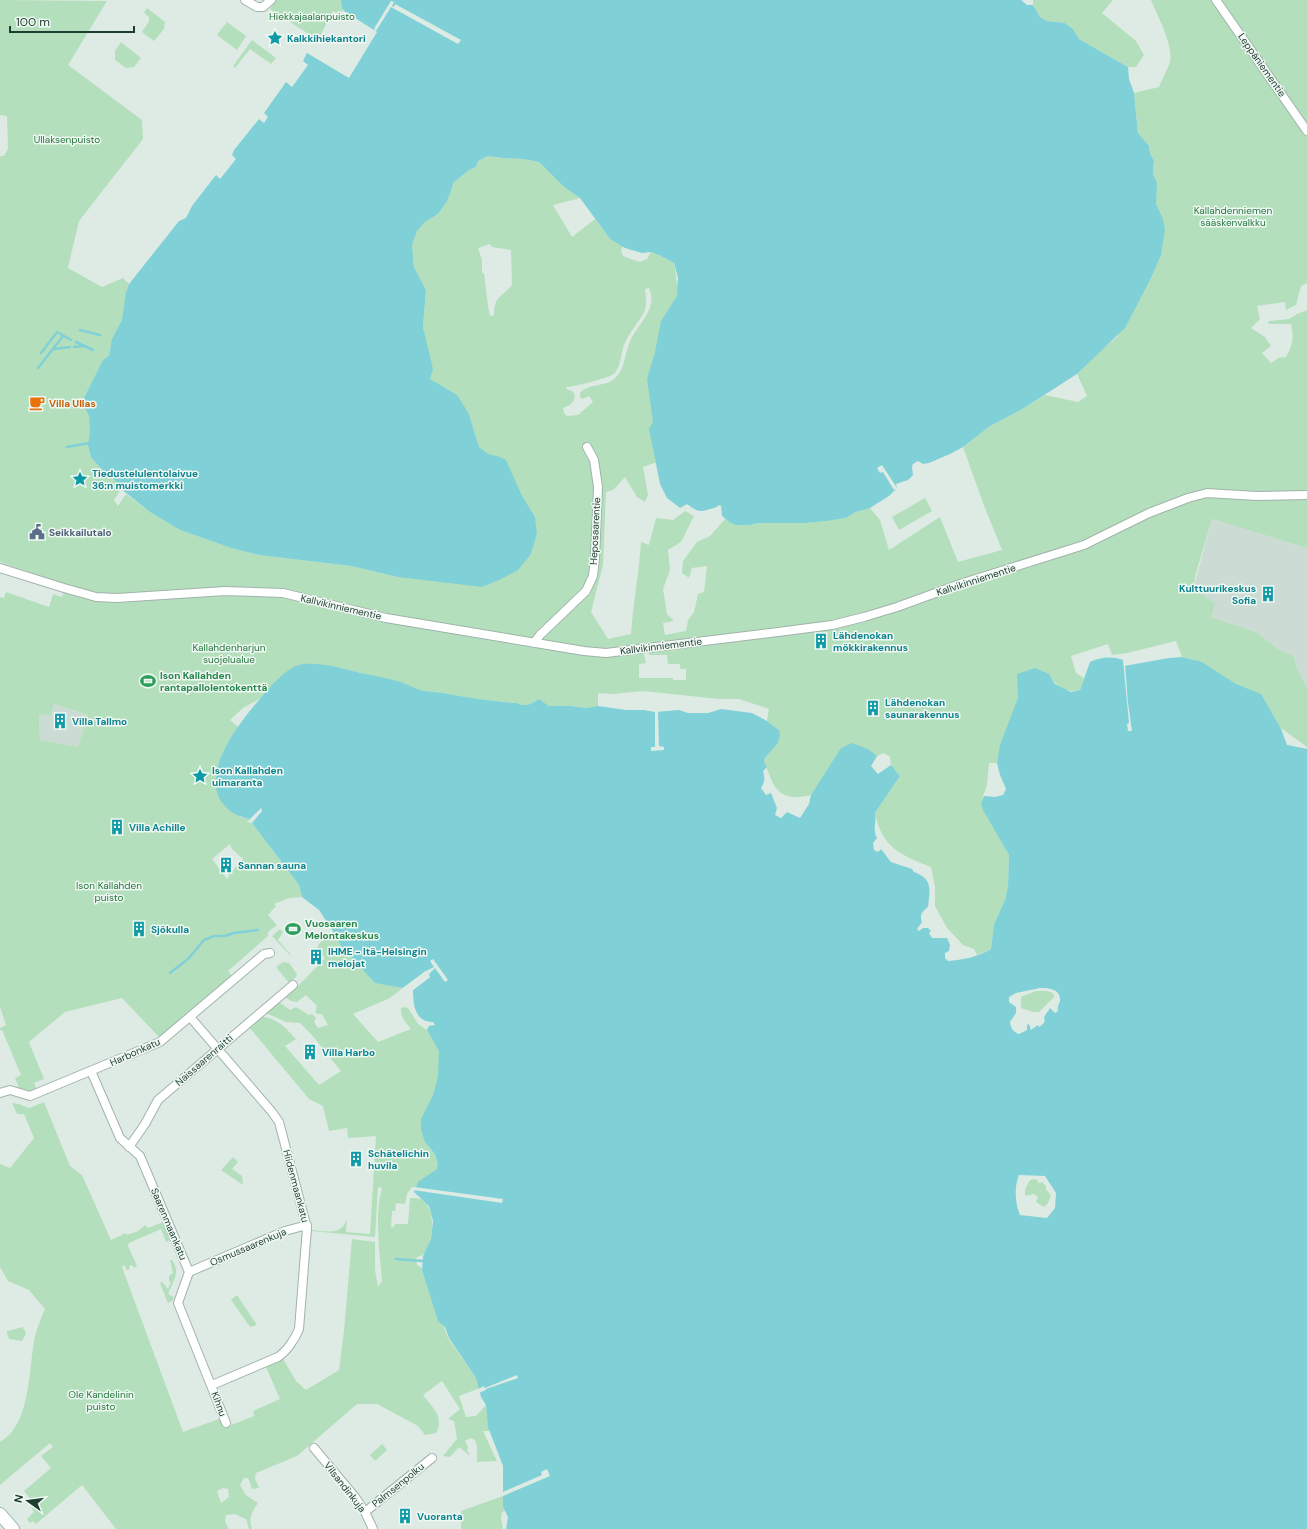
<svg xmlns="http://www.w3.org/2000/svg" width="1307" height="1529" viewBox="0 0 1307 1529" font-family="'DM Sans',sans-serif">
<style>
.built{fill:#ccdbd3}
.green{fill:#b4dfbc;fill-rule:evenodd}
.water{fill:#80d1d7;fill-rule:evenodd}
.pier{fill:#deebe4}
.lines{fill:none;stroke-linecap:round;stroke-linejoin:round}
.stream{stroke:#80d1d7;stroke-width:2.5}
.street-casing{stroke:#a1b3ab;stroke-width:10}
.secondary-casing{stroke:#9cb8ac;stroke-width:14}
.street{stroke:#fff;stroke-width:8}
.secondary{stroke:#fff;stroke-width:12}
.labels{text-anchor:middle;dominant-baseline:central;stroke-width:3;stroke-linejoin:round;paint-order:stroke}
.park-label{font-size:10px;fill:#24773d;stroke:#eff8f2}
.culture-label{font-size:10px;font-weight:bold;fill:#0d838f;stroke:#eff8f2;text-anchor:start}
.street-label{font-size:10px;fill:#1e3d32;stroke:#eff8f2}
.food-label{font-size:10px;font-weight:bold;fill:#c56008;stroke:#eff8f2;text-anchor:start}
.service-label{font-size:10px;font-weight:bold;fill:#4e5e75;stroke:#eff8f2;text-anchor:start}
.leisure-label{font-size:10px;font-weight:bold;fill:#27864d;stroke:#eff8f2;text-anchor:start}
</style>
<rect width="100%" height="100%" fill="#deebe4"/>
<path class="built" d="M1212 519 1307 548V688L1297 668 1294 656 1279 650 1258 633 1211 617 1193 590Z
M54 704 88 715 78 748 40 740 39 713 51 715Z"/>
<path class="green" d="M0 0 107 1 68 65 142 120 143 139 79 221 68 268 102 287 123 278 129 284 126 292 128 304 109 356 88 445 123 483 121 489 114 500 118 506 126 494 150 512 180 530 231 548 259 555 351 566 398 577 531 554 537 534 479 447 469 414 430 379 426 343 423 327 426 290 414 267 412 245 417 231 425 222 438 214 452 188 453 183 469 170 476 167 478 161 488 156 502 158 523 159 539 162 564 187 580 198 553 205 572 237 595 219 610 239 623 246 621 250 623 256 640 262 647 259 651 252 661 256 674 263 677 283 684 294 657 462 643 467 648 495 645 502 637 497 625 477 613 490 606 492 603 565 591 612 608 639 631 634C633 603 639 573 641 542L649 545 656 518 673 520 685 511 694 516 681 542 668 550 670 570 663 589 667 614 674 621 663 623 665 635 686 631 688 620 694 612 698 594 704 592 707 566 692 568 689 578 682 573 683 561 697 542 710 536 725 519 729 522 750 525 758 523H806L846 518 856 512 870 508 880 520 889 550 940 517 958 562 1002 550 983 503 963 447 990 426 1021 410 1045 395 1078 402 1087 396 1077 374 1097 354 1117 337 1150 280 1156 207 1153 174 1154 161 1150 153 1149 146 1138 133 1134 93 1159 87C1162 79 1166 72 1169 65 1176 49 1157 15 1151 0H1307V283L1301 286 1296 305 1286 310 1285 302 1257 306 1260 319 1251 328 1265 337 1271 346 1262 353 1271 363 1278 358 1286 357C1293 346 1294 336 1291 324H1268L1269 321 1289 319 1297 314 1307 310V548L1212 519 1196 573 1193 589 1215 603 1211 617 1258 633 1279 650 1294 656 1297 668 1307 688V747L1281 728 1287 745 1307 749 1301 787 1280 728 1271 712 1194 660 1182 657 1176 641 1127 653 1112 655 1108 644 1071 656 1076 673 1084 678 1080 690C1065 693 1056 686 1049 674L1005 766 997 763H989L987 785 981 802 1009 855 1008 886 1005 900 994 924 991 949 977 955 974 949 963 945 947 928 935 906V887L931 867C901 855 882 848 875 813L900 776 891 765 890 757 884 753 877 756 871 766 816 787 811 795C799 798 784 799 776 788 771 782 768 769 764 762L765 758 778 743 779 730 767 721 769 709 739 699H718L643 691 612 694 598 693V706L586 708 571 706H549L539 699C532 703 526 708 517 703L473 699 426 692 370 675 330 666 302 664 268 689 261 698 243 708 230 720 238 727 226 748 240 817 250 819 247 822 252 823 299 885 302 897 289 898 274 904 276 906 268 915 277 925 268 932V936L228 971 232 976 160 1038 122 998 65 1012 29 1042 44 1079 34 1083 37 1089 29 1092 20 1090 15 1078 21 1075 2 1030H0V1028L6 1025 0 1007V597L4 598 6 592 49 607 53 594 62 597 67 585 0 562V156H4L8 149 7 116 0 115ZM490 244 492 247 511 250 512 285C501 298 494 296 494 315L490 316 488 306 484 273H482V260L478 248ZM649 288C651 293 652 298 651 303 648 319 634 329 629 344 624 356 625 371 613 380 603 387 589 383 580 393V397L582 399 589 396 593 402 578 415 567 416 564 413 563 408C571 405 574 403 575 395L572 391 566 389 567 387C574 387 608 378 614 374 621 367 621 353 624 345 629 332 641 320 645 310 647 303 646 296 645 289ZM648 650 649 655H667L668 664H680V669H686V680H673V678H639V664L646 663 643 651ZM54 704 88 715 78 747 40 740 39 714 51 715ZM230 844 232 849 243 859 228 876 229 877 227 879 212 859Z
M276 0H341L343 9 342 12 338 11 337 13 333 11 318 40 270 9Z
M1033 0H1113L1102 13 1136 41 1144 55 1136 67H1128L1079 39 1073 29 1065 23 1047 21 1040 17 1033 5Z
M147 8 165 22 164 29 154 41 142 32 149 21V17L144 13Z
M227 22 246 36 237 50 217 35Z
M252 40 276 58 271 64 250 49 235 68 233 66Z
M121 42 141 58 134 67 126 68 115 60V51Z
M925 498 932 511 899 530 892 517Z
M280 929 283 932 278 940 292 956 290 955 272 936Z
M331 936H336L426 971 390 998 353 1014 378 1042 411 1029C406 1022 400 1018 401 1008L405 1007 408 1008 418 1024 427 1030 429 1026 435 1025 479 1054 431 1189 412 1187 407 1194 405 1204 396 1203 395 1211H392L391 1227H394L395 1224H408L410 1198C414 1198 420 1198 423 1200 436 1210 434 1242 424 1254 423 1255 419 1256 416 1258L417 1265 422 1268 448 1338 476 1378 480 1388 459 1396 466 1417 476 1416 486 1405 490 1431H483L497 1461 477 1462V1446L475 1440 470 1438 465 1441 468 1447 467 1451 470 1454 469 1455 459 1447 450 1457 443 1456 457 1439 454 1421 448 1419 460 1409 442 1381 423 1395C432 1407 445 1417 436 1433L425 1435 418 1426 377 1404H357L297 1456 256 1473 255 1479 259 1488 252 1489 248 1478H244L240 1485 246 1495 258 1503C252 1512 248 1518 252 1529H249L246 1519 234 1514 226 1515C224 1521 226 1524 229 1529H116L82 1485 36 1524 33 1521 30 1523 27 1519 34 1512 31 1507 34 1503 24 1491 51 1468 41 1456 53 1447 50 1443 0 1485V1442C30 1426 29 1370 34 1341 36 1330 41 1319 45 1309L29 1290 8 1281 0 1267V1164L10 1168 34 1138 24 1114H17L12 1103 19 1104 29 1108 44 1102 70 1166 82 1175 111 1240 126 1233 127 1235 138 1231 145 1225 148 1228 163 1222 171 1240 166 1242 161 1229 129 1243 128 1246 137 1266 134 1268 132 1265 129 1266 130 1269 127 1270 124 1265 122 1267 183 1432 219 1419 231 1425 254 1416 253 1411 280 1399 266 1367 283 1359 296 1381 306 1390 339 1370 344 1331 352 1239 375 1242V1270L378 1287 382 1281C380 1254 374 1214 382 1188L378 1187 375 1237 312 1231V1230C327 1231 341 1236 347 1219L346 1232 370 1234 376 1136 348 1138 347 1128 329 1131 323 1106 309 1099 249 1027 261 1017C276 1017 286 1028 296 1039L285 1046 319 1085 341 1071 311 1034 300 1023 286 1022 266 1013 279 1002 290 1010 296 1007 309 1015 312 1014 316 1018 314 1022 318 1028 328 1025 322 1014H318L315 1012 317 1006 306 995 297 1002 291 1001 285 997 301 983 325 958 317 948C320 941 324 939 331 936ZM223 1488 228 1489 229 1497 221 1503 217 1491Z
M283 962 289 963 297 974 296 977 289 983 276 967Z
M1036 991H1047L1053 993 1054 997 1039 1012H1033L1021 1008V997Z
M233 1157 238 1162 232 1169 242 1176 243 1185 221 1170Z
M1036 1179 1039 1183 1042 1182 1046 1186V1190L1048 1191 1051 1196 1048 1203 1044 1207 1036 1202 1038 1197 1034 1194 1025 1196V1189L1030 1180Z
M170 1260H172C181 1271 173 1282 168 1294L174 1297 172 1301 168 1303 160 1283 162 1282 168 1289 171 1282 169 1281V1276L173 1273Z
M237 1295 257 1325 250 1327 231 1300Z
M23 1327 26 1334 22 1341 9 1339 7 1333V1331Z
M382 1444 387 1450 375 1461 370 1455Z
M503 1496V1507L505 1511 502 1512 501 1518 503 1529H461V1511Z"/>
<path class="water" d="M341 0H1021L1027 5H1033L1040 17 1047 21 1065 23 1073 29 1079 39 1128 67 1129 79 1134 93 1138 133 1149 146 1150 153 1154 161 1153 174 1157 183 1156 204 1163 219 1165 229 1161 255 1150 280 1125 328 1077 374 1021 410 990 426 963 447 950 454 929 463 923 464 918 461 913 464 912 467 913 475 908 480 896 484 897 488 889 496 870 508 856 512 846 518 826 521 806 523H758L750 525H736L729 522 722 516 721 506 719 505C716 508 714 508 710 509 698 513 697 511 687 504L680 508 667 498 660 484 649 429 653 422 647 379 655 352 661 321 677 296 678 278 674 263 661 256 651 252 642 253 625 248 610 239 580 198 564 187 539 162 523 159 502 158 488 156 478 161 476 167 469 170 453 183 452 188 447 201 438 214 425 222 417 231 412 245 414 267 426 290 423 327 433 369 430 379 457 395 469 414 479 447 488 454 500 457 506 460 522 496 535 517 537 534 531 554 518 570 499 580 482 587 398 577 351 566 259 555 231 548 180 530 150 512 121 489 115 480 105 473 91 457 88 445 90 431 89 416 82 402 103 360 109 356 112 339 122 320 126 292 129 284 179 221 186 218 192 206 216 175 220 179 236 159 232 155 234 150 259 119 264 123 268 117 264 113 286 82 292 87 308 65 303 61 307 53 349 78 377 32 344 11 342 8Z
M1182 657 1202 662 1236 684 1261 694 1280 727 1287 745 1307 749V1529H506L508 1517 503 1507V1466L488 1427 486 1405 481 1397 476 1378 449 1338 445 1327 438 1321 422 1270 423 1256 431 1239 433 1221 429 1206 414 1192 418 1182 437 1169 438 1164 435 1154 425 1142 421 1130V1119L433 1095 438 1076 439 1051 427 1030 429 1026 435 1025 433 1022C415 1022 413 1005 413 990L430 977 425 971 403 988 375 983 341 946 336 936 319 910 302 897 299 885 252 823 262 811 261 808 250 819C239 817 231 813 224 805 198 775 239 723 259 700 268 689 287 666 303 664 323 662 345 669 366 674 377 676 390 679 401 682 409 685 416 689 424 691 429 692 436 692 442 693 467 698 492 701 517 703 526 708 532 703 539 699L549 706H571L586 708 598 706 626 710H644L655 712 679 710 688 713H708L721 709 752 713 767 721 779 730 780 735 778 743 765 758 764 762 767 767 763 771C765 778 765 782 761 788L766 795 771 793 777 808 775 815 781 818 787 812 800 818 809 804 811 795 841 748 852 743 868 749 877 756 871 766 878 774 891 765 900 776 875 813C877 822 872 829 877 838L873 843 874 850 878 852 881 849 891 862 912 869 914 872C933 879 930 889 928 907 923 911 919 914 922 922L917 929 919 931 923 928H928L931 931 929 933 932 938H947L950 945 949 951 945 953V958L948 961C962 960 978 957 991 949L994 924 1005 900 1008 886 1009 855 983 810 981 802 984 796 995 797 1003 795 1006 789 1000 775 997 763 1000 745 1018 698 1017 674 1035 668 1049 674 1055 684 1071 692 1080 690 1090 662C1100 657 1113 656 1123 660L1124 666 1169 658ZM1040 988C1049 988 1061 989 1060 1001 1059 1005 1057 1006 1058 1011L1055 1013 1050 1008 1044 1017C1046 1022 1043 1024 1039 1027L1038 1025 1031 1030 1029 1024 1027 1025V1030L1019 1034C1013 1032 1011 1028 1010 1022L1016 1013V1007L1009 1002V997L1016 993ZM1019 1175 1045 1176 1056 1193 1055 1208 1047 1218 1020 1215C1015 1203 1014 1187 1019 1175Z"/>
<path class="pier" d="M391 1 394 2 392 6 394 7 395 4 461 40 458 44 391 7 376 31 374 30 375 27Z
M882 465 897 488 894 490 883 472 880 473 877 468Z
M1123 660H1125V664L1128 703 1132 731H1128L1127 724 1129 723Z
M655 710H658L659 746 664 747V750L651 751V747H655Z
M433 959 448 980 445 982 435 968 429 974 430 977 413 990 411 991 412 989 427 976 425 974 404 990H400L426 971 434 967 430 961Z
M414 1187 503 1199 502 1203 413 1190Z
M517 1375 518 1378 486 1389V1390L479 1393 478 1389 484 1386 485 1388Z
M547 1469 550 1476 503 1496V1492L542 1475 541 1472Z"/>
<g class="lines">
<path class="stream" d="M80 330 100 335
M76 342 93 350
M74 347 84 346
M54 349 70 347
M41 353 57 332 71 340
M38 368 63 336
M67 447 89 443
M170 973 188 959 204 940 214 936H225L234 933 258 930
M396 1259 423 1261"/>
<defs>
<path id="street" d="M245 0 257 7H263L271 0
M1216 0 1307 131
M0 568 64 588 96 597 117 598 225 591 283 593 386 618 584 651 606 653 786 631 832 625 864 617 897 607 963 583 1084 545 1149 513 1188 498 1207 493 1257 496 1307 495
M534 643 540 635 586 591 593 576 595 558 598 487 594 460 587 447
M190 1017 272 1112 279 1122 307 1228 299 1329C295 1339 287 1351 278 1357L212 1385
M91 1071 120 1138 140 1156 189 1272 178 1303 226 1423
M0 1093 10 1090 30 1096 160 1042 264 954 270 953
M129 1147 145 1124 158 1100 293 985
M189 1272 285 1231 307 1225
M314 1448 355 1497 365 1512 373 1529
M365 1512 432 1458"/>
<path id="secondary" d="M0 1514 13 1529"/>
</defs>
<use href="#street" class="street-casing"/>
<use href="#secondary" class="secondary-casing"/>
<use href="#street" class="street"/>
<use href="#secondary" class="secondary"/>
</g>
<defs>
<symbol id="sight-bare" viewBox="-9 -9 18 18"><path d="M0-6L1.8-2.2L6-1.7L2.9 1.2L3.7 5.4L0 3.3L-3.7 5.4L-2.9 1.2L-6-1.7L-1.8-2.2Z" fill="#0f9aa8" stroke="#eff8f2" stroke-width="2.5" paint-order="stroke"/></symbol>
<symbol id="cafe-bare" viewBox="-9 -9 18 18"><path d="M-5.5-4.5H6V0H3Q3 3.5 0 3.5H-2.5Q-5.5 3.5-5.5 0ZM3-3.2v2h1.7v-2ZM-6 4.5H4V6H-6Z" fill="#e8710a" stroke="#eff8f2" stroke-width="2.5" paint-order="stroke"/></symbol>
<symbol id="civic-bare" viewBox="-9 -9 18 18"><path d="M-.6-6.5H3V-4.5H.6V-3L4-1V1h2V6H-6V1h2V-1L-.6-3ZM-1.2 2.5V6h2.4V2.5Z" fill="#5c6f8a" stroke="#eff8f2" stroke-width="2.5" paint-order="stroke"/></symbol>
<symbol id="building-bare" viewBox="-9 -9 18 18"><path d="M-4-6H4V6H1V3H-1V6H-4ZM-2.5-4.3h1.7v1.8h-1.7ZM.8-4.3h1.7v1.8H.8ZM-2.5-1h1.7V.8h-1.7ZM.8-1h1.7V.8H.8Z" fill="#0f9aa8" stroke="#eff8f2" stroke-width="2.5" paint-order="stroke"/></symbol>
<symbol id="stadium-bare" viewBox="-9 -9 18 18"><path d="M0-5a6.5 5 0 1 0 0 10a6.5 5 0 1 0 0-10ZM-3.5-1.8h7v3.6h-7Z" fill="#2e9e5b" stroke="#eff8f2" stroke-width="2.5" paint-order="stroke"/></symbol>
</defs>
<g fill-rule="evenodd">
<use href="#sight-bare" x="264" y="27" width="22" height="22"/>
<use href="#cafe-bare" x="26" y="392" width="22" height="22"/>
<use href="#sight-bare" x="69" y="468" width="22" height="22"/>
<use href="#civic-bare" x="26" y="521" width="22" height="22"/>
<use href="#building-bare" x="1257" y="583" width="22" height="22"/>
<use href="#building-bare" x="810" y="630" width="22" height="22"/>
<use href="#stadium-bare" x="137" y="670" width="22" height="22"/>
<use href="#building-bare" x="862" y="697" width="22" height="22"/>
<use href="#building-bare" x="49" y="710" width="22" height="22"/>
<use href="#sight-bare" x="189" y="765" width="22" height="22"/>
<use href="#building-bare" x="106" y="816" width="22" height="22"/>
<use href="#building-bare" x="215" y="854" width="22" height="22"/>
<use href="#building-bare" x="128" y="918" width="22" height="22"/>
<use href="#stadium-bare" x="282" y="918" width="22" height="22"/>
<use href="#building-bare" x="305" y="946" width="22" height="22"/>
<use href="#building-bare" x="299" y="1041" width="22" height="22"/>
<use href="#building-bare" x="345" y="1148" width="22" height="22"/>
<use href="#building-bare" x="394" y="1505" width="22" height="22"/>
</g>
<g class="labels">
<g class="park-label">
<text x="312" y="16">Hiekkajaalanpuisto</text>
<text x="67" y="139">Ullaksenpuisto</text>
<text x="1233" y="210">Kallahdenniemen<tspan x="1233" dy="12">sääskenvalkku</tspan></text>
<text x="229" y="647">Kallahdenharjun<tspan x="229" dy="12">suojelualue</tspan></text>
<text x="109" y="885">Ison Kallahden<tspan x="109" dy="12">puisto</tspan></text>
<text x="101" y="1394">Ole Kandelinin<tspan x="101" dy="12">puisto</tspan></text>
</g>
<g class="culture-label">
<text x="287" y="38">Kalkkihiekantori</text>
<text x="92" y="473">Tiedustelulentolaivue<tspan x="92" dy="12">36:n muistomerkki</tspan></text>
<text x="1256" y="588" text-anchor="end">Kulttuurikeskus<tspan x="1256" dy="12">Sofia</tspan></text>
<text x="833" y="635">Lähdenokan<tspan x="833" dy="12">mökkirakennus</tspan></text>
<text x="885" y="702">Lähdenokan<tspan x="885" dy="12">saunarakennus</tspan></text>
<text x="72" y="721">Villa Tallmo</text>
<text x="212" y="770">Ison Kallahden<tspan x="212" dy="12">uimaranta</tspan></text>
<text x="129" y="827">Villa Achille</text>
<text x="238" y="865">Sannan sauna</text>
<text x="151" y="929">Sjökulla</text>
<text x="328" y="951">IHME - Itä-Helsingin<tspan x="328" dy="12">melojat</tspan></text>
<text x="322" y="1052">Villa Harbo</text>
<text x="368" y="1153">Schätelichin<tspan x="368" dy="12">huvila</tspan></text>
<text x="417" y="1516">Vuoranta</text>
</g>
<g class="street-label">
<text transform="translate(1262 65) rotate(55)">Leppäniementie</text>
<text transform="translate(595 531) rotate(-87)">Heposaarentie</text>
<text transform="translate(976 580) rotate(-18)">Kallvikinniementie</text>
<text transform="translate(341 607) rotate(13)">Kallvikinniementie</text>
<text transform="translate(661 646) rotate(-7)">Kallvikinniementie</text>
<text transform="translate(135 1052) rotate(-24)">Harbonkatu</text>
<text transform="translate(204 1060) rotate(-41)">Naissaarenraitti</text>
<text transform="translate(296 1186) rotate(75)">Hiidenmaankatu</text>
<text transform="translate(169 1224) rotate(67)">Saarenmaankatu</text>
<text transform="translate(248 1247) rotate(-23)">Osmussaarenkuja</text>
<text transform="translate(219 1404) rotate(70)">Kihnu</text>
<text transform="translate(398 1485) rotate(-39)">Palmsenpolku</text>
<text transform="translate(345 1487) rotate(52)">Vilsandinkuja</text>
</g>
<g class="food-label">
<text x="49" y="403">Villa Ullas</text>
</g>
<g class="service-label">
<text x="49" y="532">Seikkailutalo</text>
</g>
<g class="leisure-label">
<text x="160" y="675">Ison Kallahden<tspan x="160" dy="12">rantapallolentokenttä</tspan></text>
<text x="305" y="923">Vuosaaren<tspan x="305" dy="12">Melontakeskus</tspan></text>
</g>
</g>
<g transform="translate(28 1501) rotate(284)" stroke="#eff8f2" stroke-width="3" paint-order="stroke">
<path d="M0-3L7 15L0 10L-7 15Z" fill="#1e3d32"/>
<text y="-6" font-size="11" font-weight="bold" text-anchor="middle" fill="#1e3d32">N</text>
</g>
<path d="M10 26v6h124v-6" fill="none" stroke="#1e3d32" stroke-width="2"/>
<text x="16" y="26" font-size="12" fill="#1e3d32" stroke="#eff8f2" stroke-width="3" paint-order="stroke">100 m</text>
</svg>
